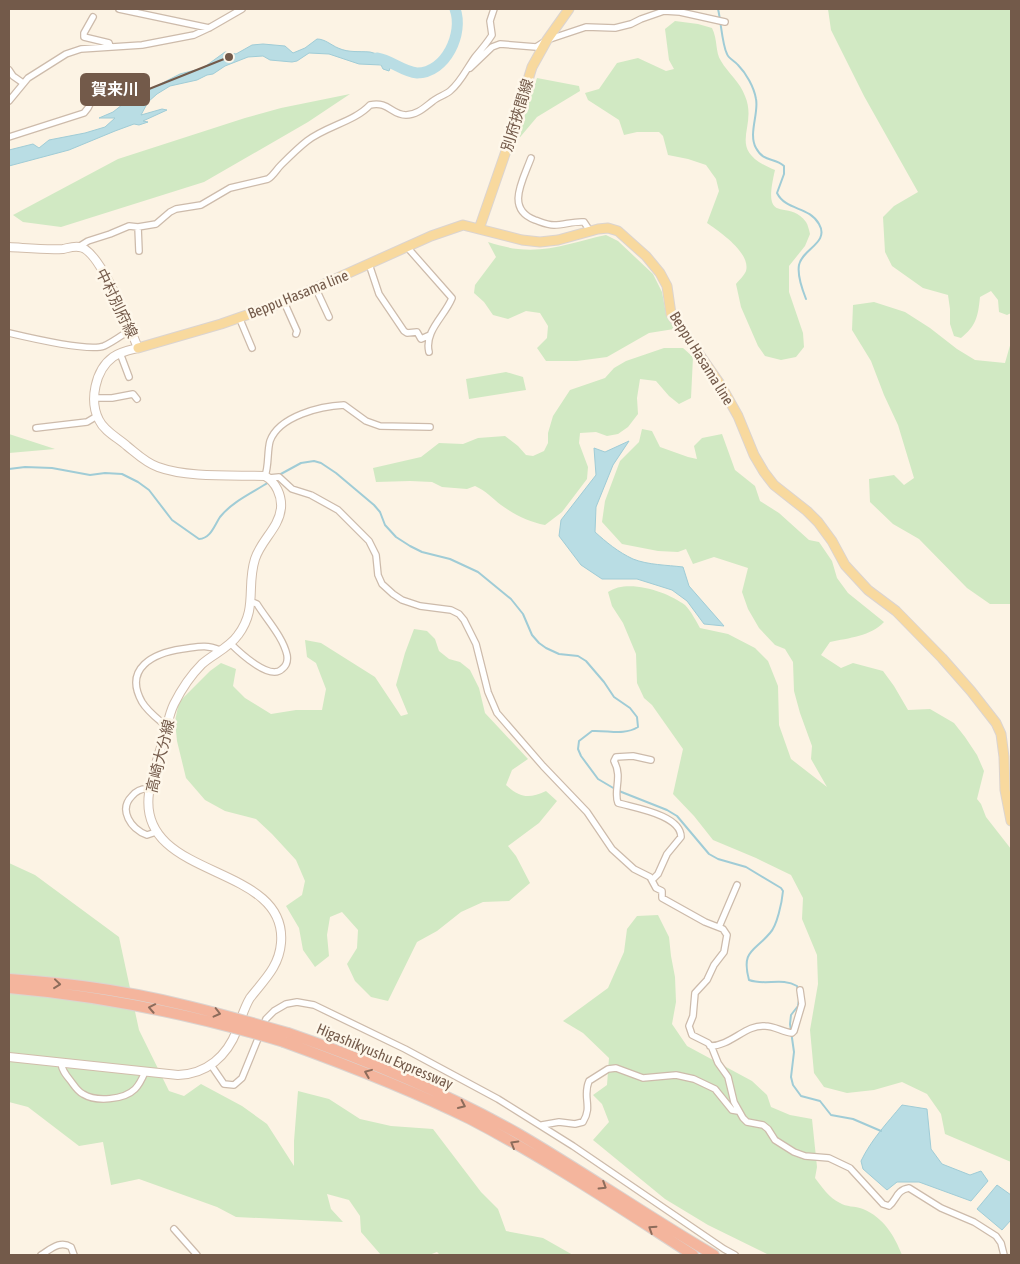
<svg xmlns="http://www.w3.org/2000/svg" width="1020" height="1264" viewBox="0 0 1020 1264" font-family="'Asap Condensed','Noto Sans JP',sans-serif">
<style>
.green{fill:#d1e9c3}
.water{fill:#b9dde4;stroke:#a0ccd6}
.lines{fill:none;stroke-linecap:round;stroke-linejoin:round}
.stream{stroke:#a0ccd6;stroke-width:2}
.river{stroke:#b9dde4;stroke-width:11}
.minor-casing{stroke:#cdbbab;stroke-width:8}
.secondary-casing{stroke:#d1bdab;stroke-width:10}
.primary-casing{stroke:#dbd4d0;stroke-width:11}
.motorway-casing{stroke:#dbd4d0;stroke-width:12}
.minor{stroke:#fff;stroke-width:5.5}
.secondary{stroke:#fff;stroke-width:8}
.primary{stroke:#f8d99e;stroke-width:9}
.motorway{stroke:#f4b59d;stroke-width:10}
.motorway-bridge-casing{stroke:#dbd4d0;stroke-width:12;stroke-linecap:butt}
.motorway-bridge{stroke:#f4b59d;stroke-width:10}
.oneway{stroke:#8d6c5b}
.labels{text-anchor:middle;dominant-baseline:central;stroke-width:5;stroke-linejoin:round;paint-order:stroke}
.street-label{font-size:15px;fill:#735a4a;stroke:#fef7ea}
.leader{fill:none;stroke:#735a4a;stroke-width:2}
.callout-dot{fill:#735a4a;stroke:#fef7ea;stroke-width:2}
.callout{fill:#735a4a;stroke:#735a4a;stroke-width:2}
.callout-label{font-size:16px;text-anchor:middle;font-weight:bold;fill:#fff}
</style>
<rect width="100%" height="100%" fill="#fcf3e4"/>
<path class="green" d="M828 9H1011V313L1007 315 999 312 998 300 991 291 980 297C978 317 976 326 961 338L954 336 950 324V309L948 295 923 288 892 266 885 252 883 217 894 206 918 192 864 96 831 30Z
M675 21 698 24 712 28C718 40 715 52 721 61 728 73 740 82 745 96 759 129 723 149 775 170 761 229 788 197 806 222 808 225 809 230 810 234L805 246 789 266V292L803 333 804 347 796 357 781 360 765 356 758 346 741 307 736 284C739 280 744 276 746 271 751 253 720 232 707 223L719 191 716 179 706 165 688 159 668 155 663 136 659 132H637L624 135 619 120 588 100 585 93 599 89 617 63 638 58 666 71 674 69 669 60 665 29Z
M537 78 579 86 580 91 537 117 516 142Z
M350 94 308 122 204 182 61 227 23 222 13 215 118 159 245 118 281 108Z
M606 235 618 241 653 274 662 292 666 314 674 329 649 333 607 357 577 361H546L537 348 547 338 548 326 540 313 526 311 508 319 493 315 484 302 474 293 475 285 496 257 488 242C498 245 508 248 518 249 548 253 577 241 606 235Z
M874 302 905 312 930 328 957 349 975 360 1005 363 1011 342V604H990L967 588 919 539 893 524 870 502 869 479 894 475 904 485 914 478 898 425 884 395 871 361 852 330 853 305Z
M664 348H683L693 357 691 398 679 404 669 396 656 381 640 379 637 398 638 414 628 427 618 434 607 436 596 432 580 433 579 443 588 467 587 479 562 512 545 525C529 522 515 515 501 505 492 498 486 491 475 486L467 489 442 487 432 482 410 481 376 482 373 468 421 457 439 443 463 444 478 438 505 436 518 446 526 455 533 456 544 451 548 443V433L553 416 570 390 605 378 614 368 626 361Z
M506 372 523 377 526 390 469 399 466 379Z
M642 429 652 431 660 447 688 457 697 459 694 446 702 438 722 434 735 470 755 486 760 501 779 513 809 540 819 542 832 561 837 578 848 593 884 622C871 636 849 638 830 642L821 655 841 668 853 663 883 671 894 686 908 710 930 709 954 723 965 737 977 755 984 771 977 799 981 804 986 817 1011 849V1162L945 1134 941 1114 927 1094 902 1082 874 1090 847 1093 824 1087 814 1073 810 1030 818 984 817 955 802 919 803 898 791 875 756 858 713 840 694 816 673 794 683 749 652 705 644 698 637 683 636 654 623 623 612 606 608 592C628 578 668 592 685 605 691 611 696 621 700 628L728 634 755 648 768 661 778 686 779 725 791 759 827 787 811 759 812 746 800 713 794 691 793 662 785 649 775 645 759 628 748 609 742 592 748 568 714 557 693 564 686 549 678 552 658 551 622 544 602 522 605 501 620 461 639 442Z
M9 434 55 449 9 453Z
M414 629 427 631 435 639 439 651 449 659 460 662 470 670 479 688 485 713 528 759 512 770 506 785C520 798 529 799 546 791L557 801 539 823 508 846 516 856 530 883 509 901 483 902 461 912 437 931 417 942 388 1001 371 997 355 981 347 964 357 948 358 930 342 912 330 917 327 935 329 956 315 967 303 950 299 928 286 906 302 895 305 881 296 860 272 834 256 819 225 811 205 800 186 778 177 741 175 721 179 702 210 671 221 663 236 669 233 686 245 698 271 714 296 710H322L326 689 316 663 307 657 305 640 321 643 375 677 401 716 408 714 396 685 405 653Z
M9 863 35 875 119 937 139 1030 169 1091 184 1096 201 1084 242 1106 267 1124 294 1166V1141L298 1091 329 1099 360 1119 391 1126 433 1129 481 1192 498 1209 506 1231 543 1238 573 1255H440L437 1252 429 1255H381L361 1232 360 1216 349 1200 327 1194 331 1209 343 1222 236 1217 217 1207 139 1179 111 1185 103 1142 79 1146 28 1107 9 1102Z
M658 915 669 937 671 956 675 977 676 1002 672 1024 687 1046 752 1081 767 1095 771 1107 790 1115 812 1119 817 1167 815 1178C822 1187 829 1198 840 1203 846 1207 855 1206 863 1209 884 1218 894 1235 902 1255H769L708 1225 665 1199 593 1140 609 1122 602 1104 593 1095 607 1085 609 1058 583 1033 563 1021 608 988 624 952 627 929 637 916Z"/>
<path class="water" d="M317 39C325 39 331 45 338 48 349 53 359 51 370 52 378 54 386 57 393 60L389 71 383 69 381 65 359 64 329 54 309 53 297 61 292 62 270 60 263 56 248 57 225 66 213 74 207 75 197 80 170 86 157 94 148 102 141 115 162 109 167 110 143 121 148 122 139 125 134 124 115 131 69 150 9 166V150L33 144 39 148 49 140 85 133 105 127 115 118H99L113 112 127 101 180 74 203 68 225 52 236 54 252 45 263 44 285 46 293 53 305 48Z
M629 441 613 465 596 507 595 532C606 542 618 552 633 559 648 565 667 565 683 567L689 586 724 626 704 624 687 601 672 590 637 579H602L581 565 559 536 561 520 596 475 594 448 605 452Z
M902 1105 927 1109 931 1149 942 1164 970 1175 981 1171 988 1181 971 1201 919 1182H897L887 1190 863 1169 861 1161C871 1140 887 1123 902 1105Z
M997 1185 1011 1195V1220L1002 1230 977 1209Z"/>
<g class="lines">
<path class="stream" d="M718 9C721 21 722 44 727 54 729 59 735 61 738 65 746 73 754 87 756 99 759 113 748 134 756 148 764 163 774 157 784 166V174L777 193C786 211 809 206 819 224 830 243 802 249 799 265 797 276 802 289 806 299
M9 469 25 467 52 468 90 475 105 473 122 474 138 482 149 490 172 520 199 539C211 538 214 526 220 517 233 501 252 493 269 482
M279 475 301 463 314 461 321 463 336 473 374 505 380 512 385 525 396 537 410 546 422 552 450 559 478 572 511 599 523 614 532 635 539 643 546 648 559 654 578 656 586 661 604 682 614 697 630 708 637 717 638 727C623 736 609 730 592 731L579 741 578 749 581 756 598 779 615 789
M619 791 667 810 677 816 709 854 718 859 746 867 781 888 783 891C782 902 777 926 770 933 754 952 741 950 749 980 765 986 782 977 797 986L798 990
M799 1000 798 1006 791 1015 790 1024 794 1052 791 1077 793 1085 801 1096 820 1101 831 1115 853 1119 881 1131"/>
<path class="river" d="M377 58C391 60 403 72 417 73 446 73 464 33 455 9"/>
<defs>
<path id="minor" d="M119 9 209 28
M93 17 84 33V37L109 43 110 47
M470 68 492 47 500 44 536 47 547 40 586 27 615 28 631 24 641 19 664 11 680 12 725 22
M9 70 13 76 23 83
M9 101 28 78 66 54 81 49 142 45 194 35 209 28 242 9
M9 137 84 113 88 108 98 88
M531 158C523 180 505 209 535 220 541 222 547 225 554 225 564 225 574 221 584 222L590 231
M138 227 139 251
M80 246 88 241 110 234 129 226 138 227 156 224 170 212 176 209 201 205 230 188 268 179C274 175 276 170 281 165 289 157 298 148 307 141 326 126 354 122 370 105 389 101 391 115 406 115 417 115 425 107 433 101 438 97 445 95 450 91 461 82 467 68 475 57 481 50 487 43 492 35L490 21 494 9
M407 247 452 298C445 316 424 331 429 352
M369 264 379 294 404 331 407 333 417 332 421 339 430 335
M316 289 329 317
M284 302 297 331 296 334
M239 317 252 348
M9 333C26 337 89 352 104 346 113 342 122 335 130 330
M120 353 129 377
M94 398H112L133 394 137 399
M36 428 87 422 97 416
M265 476C269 465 267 452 270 441 279 416 321 406 344 405L366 421 380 426 430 427
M269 478 279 477 292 489 311 495 338 510 369 541 376 555 378 575 382 584 393 594 402 600 420 606 451 610 459 614 464 620 476 644 488 692 497 713 543 766 587 812 612 849 634 869 650 877 656 888 662 891V898L705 922 723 929 727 935 724 952 714 965 707 980 695 993 693 1016 689 1026 692 1035 708 1043 712 1048 718 1063 728 1077 734 1102 743 1118 747 1122 763 1125 768 1129 775 1140 794 1152 805 1156 829 1158 850 1168 883 1204 889 1206C897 1200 896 1190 909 1188L941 1208 974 1222 996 1236 1001 1243 1004 1255
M230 643C240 653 270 681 282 669 286 666 288 661 287 655 283 637 267 620 257 604L252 602
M167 727C158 719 148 712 142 702 123 668 154 653 182 649 198 647 205 644 220 650
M651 760 633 756 616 757 614 761C623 777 613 791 618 803 635 808 681 815 681 837L667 854 658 874 652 880
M150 789C143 788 137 790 132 796 118 810 131 829 147 835L156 832
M719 927 737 885
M710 1046C731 1046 746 1024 765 1026 774 1026 783 1032 792 1033L794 1031 802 1004 800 990
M61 1063C62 1070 65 1074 70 1080 74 1085 77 1091 83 1094 96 1102 124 1100 135 1089 140 1084 142 1079 145 1072
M211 1065 224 1084 234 1085 242 1078 266 1019 274 1011 286 1004 297 1002 314 1005 405 1049 498 1099 573 1146 724 1249 735 1255
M542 1125 559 1122 575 1124 583 1122C593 1106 582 1097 589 1081L608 1069 616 1068 643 1078 676 1075 694 1079 715 1089 732 1110 738 1111
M174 1229 197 1255
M41 1255C51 1249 60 1240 71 1247L74 1255"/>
<path id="secondary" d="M9 247C27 248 45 250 63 249 68 248 74 246 79 247 100 248 130 329 138 348 130 350 120 352 113 357 95 370 89 401 99 420 104 431 118 438 127 446 137 454 146 463 158 467 188 478 233 475 265 476 276 482 282 496 281 508 279 528 261 540 255 559 246 587 258 608 238 635 229 648 213 654 202 664 191 675 181 690 174 704 169 714 167 727 164 737 159 755 152 774 149 793 137 881 288 862 281 943 279 967 264 980 250 998 244 1008 241 1019 237 1030 227 1056 207 1074 178 1075L9 1057"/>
<path id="primary" d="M479 229 506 151 532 67 547 40 569 9
M138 348 221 324 284 302 431 236 463 225 522 240 540 242 558 240 598 229 608 228 618 231 646 256 660 273 667 286 671 314 720 384 738 416 754 455 764 472 774 485 807 511 818 522 832 541 845 565 868 590 896 611 942 658 971 691 996 723 1001 734 1004 757 1005 790 1011 821"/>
<path id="motorway" d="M288 1033C367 1060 444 1092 517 1133 584 1172 647 1216 714 1255
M284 1042C347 1065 410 1089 470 1119 547 1159 620 1208 693 1255"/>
</defs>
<use href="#minor" class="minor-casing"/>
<use href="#secondary" class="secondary-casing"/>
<use href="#primary" class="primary-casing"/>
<use href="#motorway" class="motorway-casing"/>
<use href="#minor" class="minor"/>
<use href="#secondary" class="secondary"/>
<use href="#primary" class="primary"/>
<use href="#motorway" class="motorway"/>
<defs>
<path id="motorway-bridge" d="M9 979C36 981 62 983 89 987 157 996 222 1014 288 1033
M9 988C103 996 194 1015 284 1042"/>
</defs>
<use href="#motorway-bridge" class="motorway-bridge-casing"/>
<use href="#motorway-bridge" class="motorway-bridge"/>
</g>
<defs><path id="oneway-chevron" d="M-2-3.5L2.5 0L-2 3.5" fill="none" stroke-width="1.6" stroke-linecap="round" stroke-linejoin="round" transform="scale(1.25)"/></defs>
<g class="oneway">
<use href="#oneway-chevron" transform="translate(57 984) rotate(6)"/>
<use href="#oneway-chevron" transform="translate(152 1008) rotate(-169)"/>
<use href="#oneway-chevron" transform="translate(217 1013) rotate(14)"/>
<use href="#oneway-chevron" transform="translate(368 1073) rotate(-158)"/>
<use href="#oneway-chevron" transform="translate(462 1105) rotate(25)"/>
<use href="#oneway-chevron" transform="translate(514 1144) rotate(-150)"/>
<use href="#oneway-chevron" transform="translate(603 1186) rotate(32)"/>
<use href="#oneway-chevron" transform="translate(652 1229) rotate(-147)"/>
</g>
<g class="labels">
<g class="street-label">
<text transform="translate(517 115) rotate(-73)">別府挾間線</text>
<text transform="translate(298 294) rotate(-22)">Beppu Hasama line</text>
<text transform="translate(117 303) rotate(64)">中村別府線</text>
<text transform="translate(702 358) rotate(58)">Beppu Hasama line</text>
<text transform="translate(160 756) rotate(-76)">高崎大分線</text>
<text transform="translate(385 1056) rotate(23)">Higashikyushu Expressway</text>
</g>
</g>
<path class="leader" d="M229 57L149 89"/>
<circle class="callout-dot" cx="229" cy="57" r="5"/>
<rect class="callout" x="81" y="74" width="68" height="31" rx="5"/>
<g class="callout-label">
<text x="115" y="95">賀来川</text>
</g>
<rect width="1020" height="1264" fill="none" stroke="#735a4a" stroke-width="20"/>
</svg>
